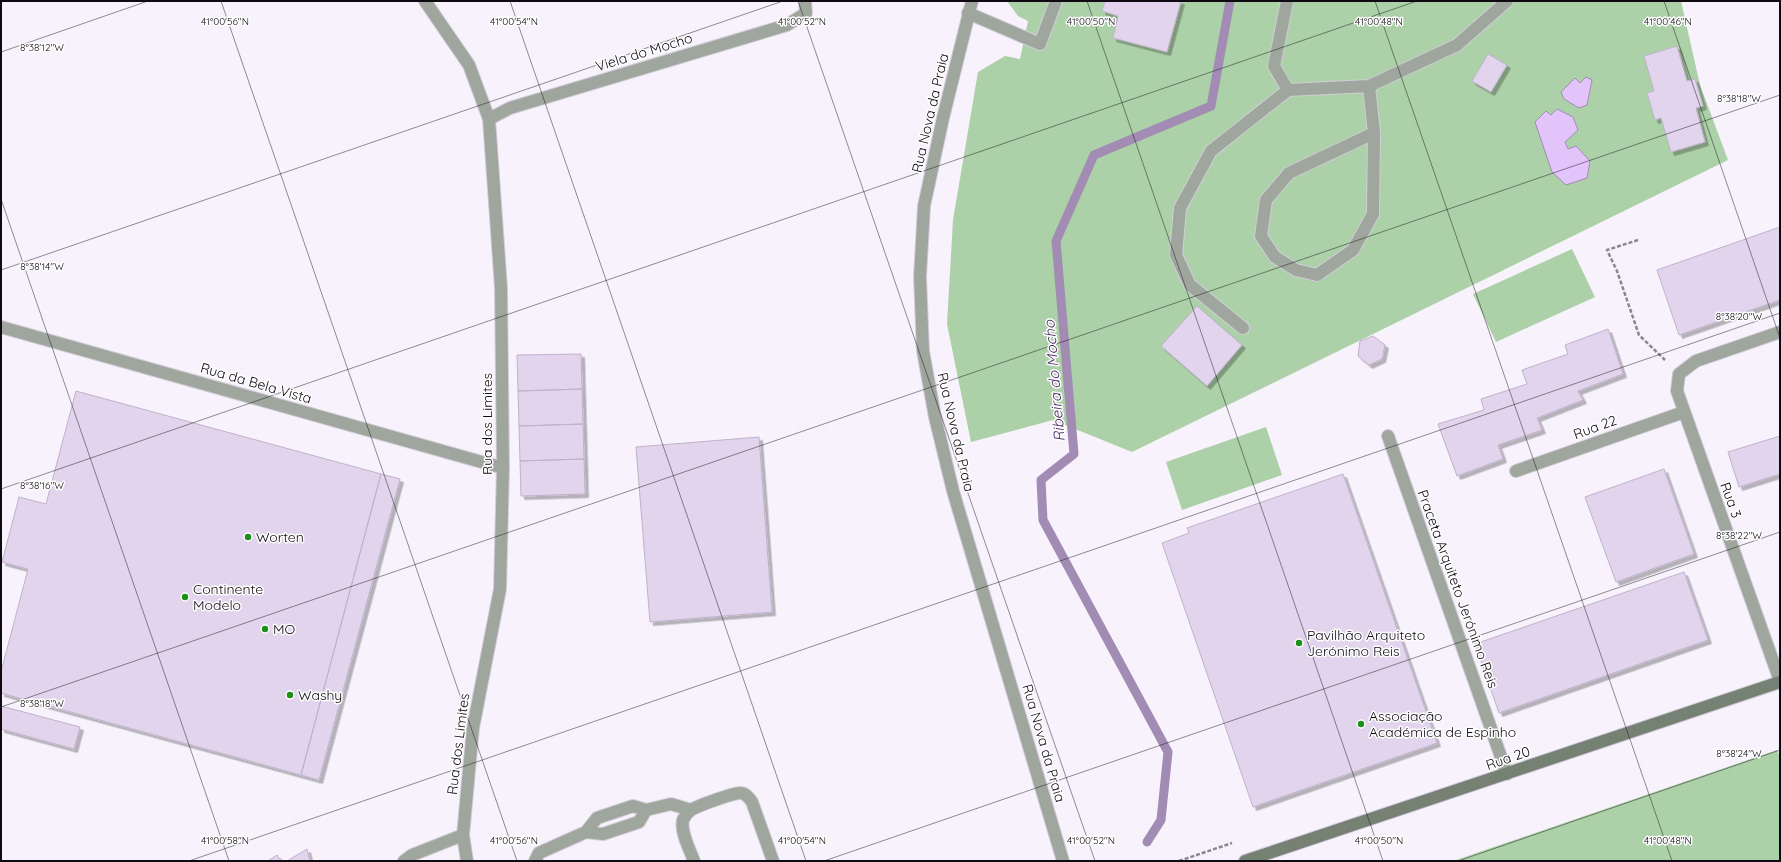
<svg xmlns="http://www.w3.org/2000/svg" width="1781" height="862" viewBox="0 0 1781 862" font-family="Quicksand,sans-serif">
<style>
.green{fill:#acd0a8}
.water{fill:#e2c4fa;stroke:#a38cb4}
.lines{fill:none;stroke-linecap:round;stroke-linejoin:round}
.stream{stroke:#a38cb4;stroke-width:9}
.building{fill:#e1d4ec;stroke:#bfb2ca;filter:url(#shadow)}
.service-casing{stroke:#d2cdd7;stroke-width:14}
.minor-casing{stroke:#d2cdd7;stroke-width:14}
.tertiary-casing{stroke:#d2cdd7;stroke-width:14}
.secondary-casing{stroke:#d2cdd7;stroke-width:14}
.path{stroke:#8b868f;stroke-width:2.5;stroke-dasharray:4 2;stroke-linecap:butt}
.service{stroke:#9ea69d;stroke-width:12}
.minor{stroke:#9ea69d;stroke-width:12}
.tertiary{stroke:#9ea69d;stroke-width:12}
.secondary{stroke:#758173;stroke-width:12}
.ticks{fill:none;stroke:#0f0a12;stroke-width:1;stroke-opacity:0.45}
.poi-dot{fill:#1c901a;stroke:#fff;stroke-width:1.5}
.labels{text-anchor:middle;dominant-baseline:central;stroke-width:3;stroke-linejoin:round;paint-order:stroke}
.street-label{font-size:14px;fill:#0f0a12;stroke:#fff}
.poi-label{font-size:14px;fill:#0f0a12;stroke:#fff;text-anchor:start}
.water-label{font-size:15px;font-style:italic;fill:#4c2564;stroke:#fff}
.ticks-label{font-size:10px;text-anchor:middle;fill:#0f0a12;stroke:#fff;stroke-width:3;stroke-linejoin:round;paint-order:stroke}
</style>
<defs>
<filter id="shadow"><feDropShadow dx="3.5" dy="3.5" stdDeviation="0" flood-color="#0004"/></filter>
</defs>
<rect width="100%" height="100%" fill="#f7f2fc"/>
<path class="green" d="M1007 1H1681L1700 85 1728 160 1132 452 1053 420 971 442 947 324 953 220 978 72 1005 56 1020 59 1028 21 1018 16Z
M1572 249 1595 297 1496 342 1473 294Z
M1266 427 1282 475 1182 510 1166 462Z
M1777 750 1780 757V861H1453Z"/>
<path class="water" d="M1586 77 1592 80 1587 105 1579 108 1564 99 1561 92 1575 78 1580 83Z
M1557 109 1573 117 1578 130 1565 142 1568 149 1576 146 1590 161 1587 178 1566 185 1552 172 1535 122 1546 111 1551 115Z"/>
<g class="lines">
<path class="stream" d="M1147 842 1161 820 1168 752 1043 520 1041 480 1074 454 1056 241 1094 155 1211 106 1230 1"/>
</g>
<path class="building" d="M1103 1H1181L1167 52 1113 38 1118 16 1102 11 1105 1Z
M1677 46 1687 81 1695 79 1703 106 1696 108 1705 142 1671 152 1661 118 1655 120 1647 93 1654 91 1644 56Z
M1488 54 1507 65 1491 92 1472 81Z
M1780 227V300L1679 335 1657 270Z
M1197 306 1242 345 1207 386 1161 346Z
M1608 329 1623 374 1578 391 1583 400 1537 418 1542 430 1498 445 1503 459 1457 476 1438 424 1484 410 1481 399 1527 384 1522 370 1568 354 1565 345Z
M1373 336 1385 345 1382 359 1369 365 1358 356 1360 341Z
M581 354 582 389 518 391 517 355Z
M582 389 583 424 519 426 518 391Z
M76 391 381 474 301 775 1 693V672L28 569 2 562 19 497 46 504Z
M583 424 584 459 520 461 519 426Z
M1780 436V474L1739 487 1728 452Z
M759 437 772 612 650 622 636 447Z
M584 459 585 494 521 496 520 461Z
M1664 469 1694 554 1616 582 1585 497Z
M381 474 400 479 319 780 301 775Z
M1343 474 1437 743 1253 807 1162 543 1189 533 1187 528Z
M1684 572 1708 640 1499 713 1475 644Z
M1 706 80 727 74 749 1 729Z
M307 849 310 861H287Z
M277 855 281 861H267H268Z"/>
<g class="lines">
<defs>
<path id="service" d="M1287 1 1274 66 1288 90
M968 13 1040 44 1056 1
M1369 86 1374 133 1289 173 1266 200 1261 236 1275 257 1296 270 1317 275 1353 250 1373 214 1374 133
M1243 328 1190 285 1176 255 1180 208 1211 151 1288 90 1369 86 1457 45 1507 1
M586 832 597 818 633 806 646 810 671 804 691 810
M535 861 539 853 586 832 603 834 639 822 646 810
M694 861C690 850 680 832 683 820 685 816 688 812 691 810 697 806 733 793 740 793 746 793 749 798 752 802L773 861"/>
<path id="minor" d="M425 1 469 65 489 119 501 288 503 468 500 589 473 728 463 835 467 861
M489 119 510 108 787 25 806 13 805 1
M1 327 503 468
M1780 332 1696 361 1679 374 1677 391 1780 681
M1388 436 1507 774
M1516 471 1684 412
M404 861 412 855 463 835"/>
<path id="tertiary" d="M972 1 943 118 924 206 920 277 923 351 935 417 953 491 1063 861"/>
<path id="secondary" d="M1245 861 1780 682"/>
</defs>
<use href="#service" class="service-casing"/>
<use href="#minor" class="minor-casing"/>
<use href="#tertiary" class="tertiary-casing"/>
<use href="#secondary" class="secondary-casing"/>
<path class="path" d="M1638 240 1607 250 1617 271 1639 335 1665 360
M1179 861 1232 843"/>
<use href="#service" class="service"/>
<use href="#minor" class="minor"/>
<use href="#tertiary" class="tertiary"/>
<use href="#secondary" class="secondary"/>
</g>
<path class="ticks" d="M221 1 517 861M510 1 806 861M798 1 1095 861M1087 1 1383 861M1375 1 1672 861M1664 1 1780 338M1 52 148 1M1 199 229 861M1 270 783 1M1 489 1417 1M1 707 1780 95M189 861 1780 313M824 861 1780 532M1458 861 1780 750"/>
<g class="poi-dot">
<circle cx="248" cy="537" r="4"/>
<circle cx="185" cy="597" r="4"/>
<circle cx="265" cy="629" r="4"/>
<circle cx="1299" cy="643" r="4"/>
<circle cx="290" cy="695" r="4"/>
<circle cx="1361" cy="724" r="4"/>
</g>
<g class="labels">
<g class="street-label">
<text transform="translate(644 52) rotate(-17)">Viela do Mocho</text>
<text transform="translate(930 113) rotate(-77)">Rua Nova da Praia</text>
<text transform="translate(256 383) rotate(16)">Rua da Bela Vista</text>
<text transform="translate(487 424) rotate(-90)">Rua dos Limites</text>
<text transform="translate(1595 427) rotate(-20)">Rua 22</text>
<text transform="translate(956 432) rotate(77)">Rua Nova da Praia</text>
<text transform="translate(1731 500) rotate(70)">Rua 3</text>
<text transform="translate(1458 589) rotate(70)">Praceta Arquiteto Jerónimo Reis</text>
<text transform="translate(1044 743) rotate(74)">Rua Nova da Praia</text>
<text transform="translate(458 744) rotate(-83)">Rua dos Limites</text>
<text transform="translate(1508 758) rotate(-19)">Rua 20</text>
</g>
<g class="poi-label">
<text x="256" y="537">Worten</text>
<text x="193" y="589">Continente<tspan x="193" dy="16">Modelo</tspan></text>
<text x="273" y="629">MO</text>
<text x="1307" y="635">Pavilhão Arquiteto<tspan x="1307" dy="16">Jerónimo Reis</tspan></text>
<text x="298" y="695">Washy</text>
<text x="1369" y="716">Associação<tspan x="1369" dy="16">Académica de Espinho</tspan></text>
</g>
<g class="water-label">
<text transform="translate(1054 381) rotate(-95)">Ribeira do Mocho</text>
</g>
</g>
<g class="ticks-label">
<text x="225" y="25">41°00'56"N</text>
<text x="514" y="25">41°00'54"N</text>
<text x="802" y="25">41°00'52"N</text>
<text x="1091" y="25">41°00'50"N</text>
<text x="1379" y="25">41°00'48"N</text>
<text x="1668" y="25">41°00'46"N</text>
<text x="42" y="51">8°38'12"W</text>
<text x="1739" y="102">8°38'18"W</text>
<text x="42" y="270">8°38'14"W</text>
<text x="1739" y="320">8°38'20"W</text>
<text x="42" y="489">8°38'16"W</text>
<text x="1739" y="539">8°38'22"W</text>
<text x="42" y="707">8°38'18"W</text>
<text x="1739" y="757">8°38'24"W</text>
<text x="225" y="844">41°00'58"N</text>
<text x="514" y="844">41°00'56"N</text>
<text x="802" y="844">41°00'54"N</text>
<text x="1091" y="844">41°00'52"N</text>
<text x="1379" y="844">41°00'50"N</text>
<text x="1668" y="844">41°00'48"N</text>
</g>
<rect width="1781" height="862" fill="none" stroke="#0f0a12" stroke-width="4"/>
</svg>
